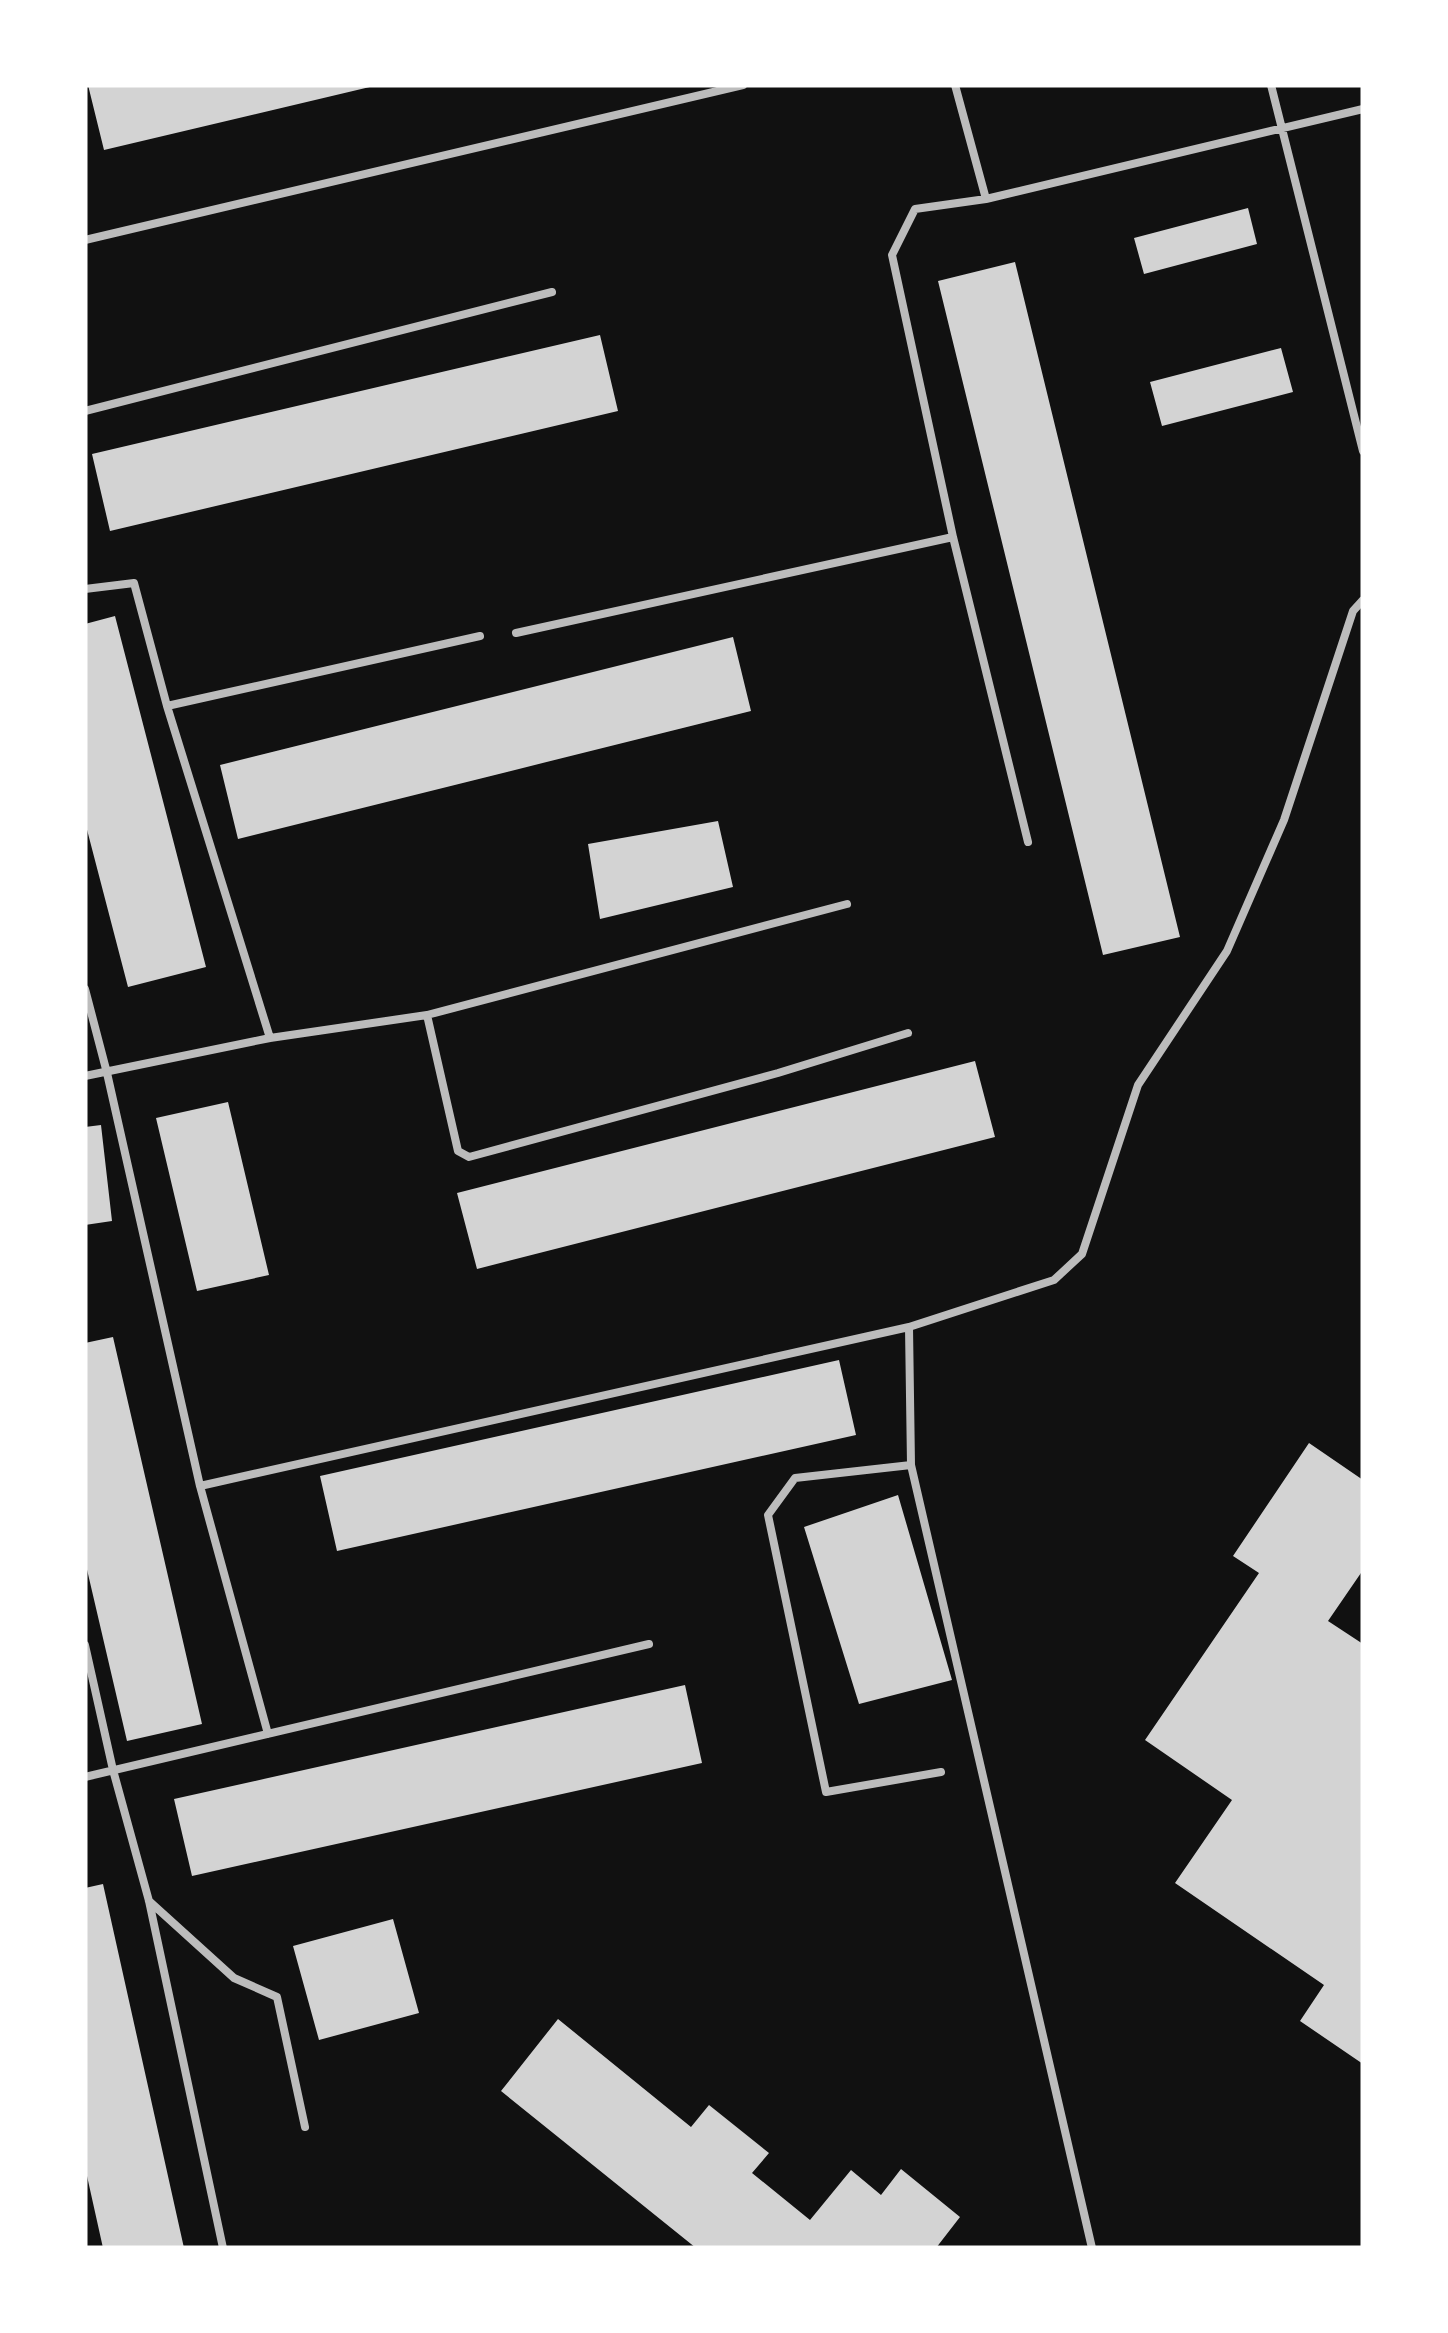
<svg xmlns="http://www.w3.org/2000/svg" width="1448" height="2333" viewBox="0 0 1448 2333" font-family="Roboto,sans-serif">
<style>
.building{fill:#d3d3d3}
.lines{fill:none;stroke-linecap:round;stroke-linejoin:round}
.service{stroke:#bcbcbc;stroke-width:8}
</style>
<rect width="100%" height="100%" fill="#111"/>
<path class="building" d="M88 85H374V86L104 150Z
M1248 208 1257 244 1144 274 1134 238Z
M1015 262 1180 937 1103 955 938 281Z
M600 335 618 411 110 531 92 454Z
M1281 348 1293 392 1162 426 1150 382Z
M115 616 206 967 128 987 85 822V624Z
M733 637 751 711 238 839 220 765Z
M718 821 733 887 600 919 588 844Z
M975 1061 995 1137 477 1269 457 1193Z
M228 1102 269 1275 197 1291 156 1118Z
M101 1125 112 1221 85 1225V1127Z
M113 1337 202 1724 127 1741 85 1561V1343Z
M839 1360 856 1435 337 1551 320 1476Z
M1309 1443 1363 1480V1570L1328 1621 1363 1644V2064L1300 2021 1324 1985 1175 1883 1232 1800 1145 1740 1259 1573 1233 1556Z
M898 1495 952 1680 859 1704 804 1527Z
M685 1685 702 1763 192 1876 174 1799Z
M103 1884 184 2248H103L85 2167V1888Z
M393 1919 419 2013 319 2040 293 1946Z
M558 2019 691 2127 709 2105 769 2153 752 2173 810 2220 851 2170 881 2195 901 2169 960 2217 936 2248H696L501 2091Z"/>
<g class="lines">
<path class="service" d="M955 85 986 199
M1271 85 1363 451
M85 240 743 85
M85 411 552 292
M85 589 134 583 167 706 270 1038
M516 633 953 537
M167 706 480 636
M1028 842 953 537 892 255 915 209 986 199 1363 109
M85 989 107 1073 200 1486 268 1734
M427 1015 847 904
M85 1076 270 1038 427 1015 458 1151 469 1157 778 1073 908 1033
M911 1465 795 1478 768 1515 826 1792 941 1772
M200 1486 909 1327
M85 1645 113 1770 149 1901 223 2248
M85 1777 649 1644
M149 1901 234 1978 277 1997 305 2127
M1092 2248 911 1465 909 1327 1054 1280 1082 1254 1138 1085 1227 951 1284 820 1353 611 1363 600"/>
</g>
<rect width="1448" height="2333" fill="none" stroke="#ffffff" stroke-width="175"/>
</svg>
